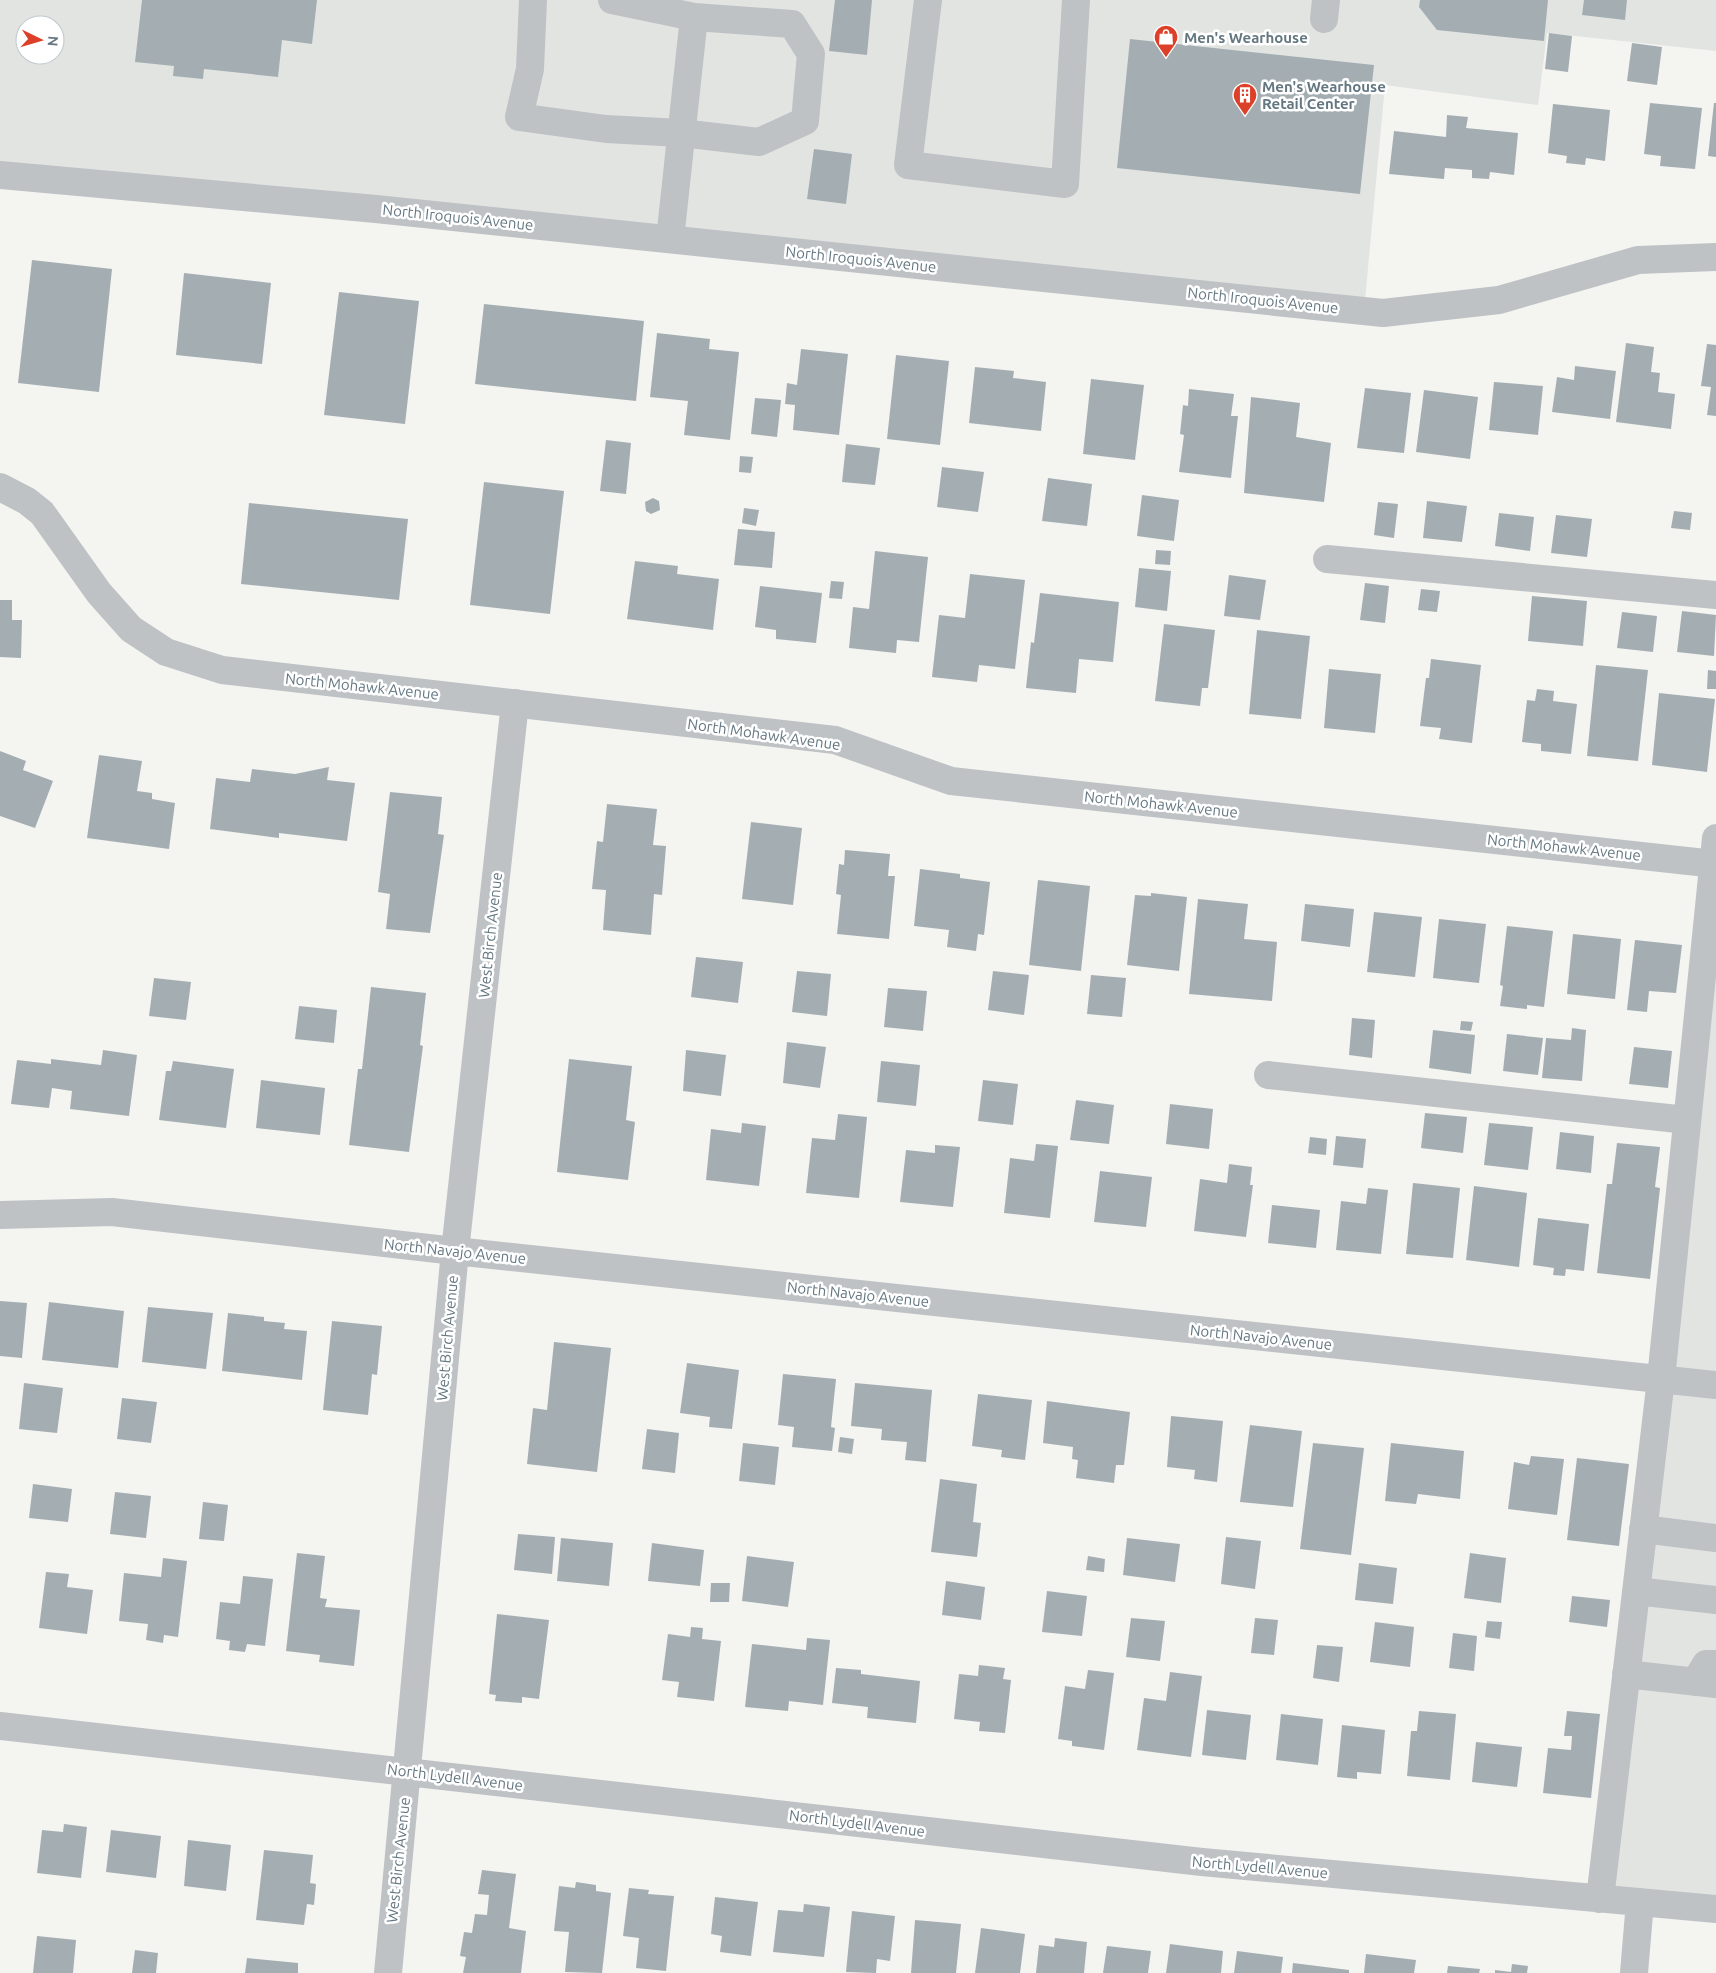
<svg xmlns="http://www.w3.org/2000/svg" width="1716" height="1973" viewBox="0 0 1716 1973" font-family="Ubuntu,sans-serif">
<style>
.built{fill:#e2e4e2;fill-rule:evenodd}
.building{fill:#a4aeb2}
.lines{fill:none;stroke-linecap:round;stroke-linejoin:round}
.minor{stroke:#bec2c5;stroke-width:28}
.labels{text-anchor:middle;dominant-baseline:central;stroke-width:5;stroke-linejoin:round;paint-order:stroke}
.poi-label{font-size:15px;font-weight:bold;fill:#647781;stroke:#fff;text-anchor:start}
.street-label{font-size:15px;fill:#647781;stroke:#fff}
</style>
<rect width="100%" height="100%" fill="#f4f4f1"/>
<path class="built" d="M0 0H1716V51L1547 33 1538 105 1385 85 1364 311 0 175ZM25 25H55V55H25Z
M1716 838V1909L1600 1899Z"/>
<path class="building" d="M142 0H317L312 44 282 40 278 77 204 69 203 79 173 76 174 66 135 62Z
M835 0H872L867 55 829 51Z
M1420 0H1548L1544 41 1437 30 1419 7Z
M1584 0H1627L1625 20 1582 15Z
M1549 33 1572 36 1568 72 1545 69Z
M1130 39 1374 65 1360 194 1117 168Z
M1632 43 1662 47 1657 85 1627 81Z
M1650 103 1702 108 1695 169 1660 166 1661 156 1644 154Z
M1714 103H1716V157L1708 156Z
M1553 104 1610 110 1605 161 1586 158 1585 165 1566 163 1567 156 1548 153Z
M1447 115 1468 117 1466 128 1518 133 1514 175 1490 172 1489 179 1472 178V170L1445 168 1444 179 1389 174 1394 131 1446 137Z
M814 149 852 154 846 204 807 199Z
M32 260 112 269 99 392 18 383Z
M184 273 271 283 262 364 176 355Z
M339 292 419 301 405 424 324 415Z
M484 304 644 321 636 401 475 384Z
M657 333 710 339 709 349 739 352 730 440 684 435 688 401 650 397Z
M1626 343 1654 347 1651 372 1660 373 1658 392 1675 394 1671 429 1616 422Z
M1707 344 1716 345V416L1707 415 1711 387 1701 386Z
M801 349 848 354 839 435 793 430 795 405 785 404 787 383 797 385Z
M896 355 949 361 940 445 887 439Z
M1575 366 1616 371 1610 419 1552 412 1557 377 1574 380Z
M975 367 1014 371 1013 378 1046 382 1041 431 969 423Z
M1091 379 1144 385 1135 460 1083 454Z
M1494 382 1543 386 1538 435 1489 430Z
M1365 388 1411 393 1404 453 1357 448Z
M1189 389 1234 394 1231 416H1238L1231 478 1179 472 1184 435 1180 434 1183 405 1188 406Z
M1424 390 1478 397 1470 459 1416 452Z
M1251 397 1300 403 1296 437 1331 443 1324 502 1244 493Z
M755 398 781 400 777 437 751 434Z
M606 440 631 443 626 494 600 491Z
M846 444 880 448 875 485 842 482Z
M740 456 753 457 751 473 739 472Z
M942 467 984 472 978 512 937 507Z
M1048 478 1092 484 1087 526 1042 521Z
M484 482 564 491 550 614 470 605Z
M1142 495 1179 500 1174 541 1137 536Z
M653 498 659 501 660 510 651 514 646 511 645 502Z
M1427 501 1467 506 1462 542 1423 538Z
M1378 502 1398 504 1394 538 1374 535Z
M249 503 408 519 399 600 241 584Z
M744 508 759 510 756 526 742 523Z
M1674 511 1692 513 1690 530 1671 528Z
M1499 513 1534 517 1530 551 1495 546Z
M1556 515 1592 519 1587 557 1551 553Z
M738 529 775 532 772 568 734 565Z
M1156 550 1171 551 1170 565 1155 564Z
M875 551 928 557 919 642 897 640 896 653 849 648 853 607 869 609Z
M635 561 678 566 677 574 719 579 713 630 627 619Z
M1139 568 1171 571 1167 611 1135 607Z
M970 574 1025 580 1015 669 979 665 977 682 932 677 939 615 965 618Z
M1229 575 1266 580 1260 620 1224 616Z
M831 581 844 582 842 599 829 598Z
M1365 583 1389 586 1385 623 1360 620Z
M760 586 822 593 816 643 776 639V630L755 627Z
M1421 589 1440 591 1437 612 1418 610Z
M1040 593 1119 602 1113 662 1079 659 1076 693 1026 688 1031 642 1034 643Z
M1532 596 1587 601 1583 646 1528 641Z
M0 600H12V620H22L21 658 0 657Z
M1682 611 1716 615 1714 656 1677 652Z
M1622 612 1657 616 1653 652 1617 648Z
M1164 624 1215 630 1208 688H1202L1200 706 1155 701Z
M1257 630 1310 636 1301 719 1249 714Z
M1431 659 1481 665 1472 743 1439 739 1441 728 1420 726 1426 678H1429Z
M1596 665 1648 670 1638 761 1587 756Z
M1329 669 1381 674 1375 733 1324 728Z
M1708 670 1716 671V689H1707Z
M1537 689 1554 691 1553 701 1577 704 1571 754 1541 751V744L1522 742 1527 700 1535 701Z
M1659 693 1715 699 1707 772 1652 765Z
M0 751 26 761 23 770 53 781 35 828 0 816Z
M99 755 142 761 137 791 152 793V799L175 803 169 849 87 838Z
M329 767 327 780 355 783 347 841 279 833V838L210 829 216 778 250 782 252 769 295 774Z
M390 792 442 797 438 834 444 835 430 933 386 929 390 894 378 892Z
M607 804 657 809 653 845 666 846 662 895 654 894 651 935 603 930 606 890 592 889 597 841 603 842Z
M751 822 802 828 793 905 742 899Z
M845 850 890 854 888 876H895L889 939 837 934 841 895 836 894 839 864 844 865Z
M920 869 960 874V878L990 882 984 935 978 934 976 951 947 947 949 930 914 926Z
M1038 880 1090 886 1081 971 1029 965Z
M1151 893 1187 897 1179 971 1127 965 1135 895 1151 896Z
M1198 899 1248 904 1244 939 1277 942 1272 1001 1189 994Z
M1305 904 1354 909 1350 947 1301 941Z
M1374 912 1422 917 1415 977 1367 972Z
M1439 919 1486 924 1479 983 1433 978Z
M1507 926 1553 931 1544 1007 1527 1005V1009L1500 1006 1503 986 1500 985Z
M1573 934 1621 939 1615 999 1567 994Z
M1635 940 1682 945 1676 993 1649 991 1647 1012 1627 1010Z
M696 957 743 962 738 1003 691 997Z
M797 971 831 974 827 1016 792 1012Z
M993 971 1029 975 1024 1015 988 1010Z
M1091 975 1126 978 1122 1017 1087 1014Z
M154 978 191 982 186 1020 149 1016Z
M371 987 426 993 420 1045 423 1046 409 1152 349 1145 358 1069H362Z
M888 988 927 991 923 1031 884 1027Z
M299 1006 337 1010 334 1043 295 1039Z
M1352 1018 1375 1020 1372 1058 1349 1055Z
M1461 1021 1473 1022 1471 1031 1460 1030Z
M1572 1028 1586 1030 1582 1081 1542 1078 1546 1038 1571 1040Z
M1433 1030 1475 1035 1471 1074 1429 1068Z
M1507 1034 1543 1038 1538 1075 1503 1071Z
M787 1042 826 1047 820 1088 783 1083Z
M1634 1047 1672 1051 1668 1088 1629 1084Z
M103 1050 137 1055 129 1116 70 1109 72 1091 52 1088 49 1108 11 1104 17 1060 51 1064V1059L101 1065Z
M686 1050 726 1055 721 1096 683 1091Z
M569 1059 632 1066 626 1120 635 1122 628 1180 557 1172Z
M173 1061 234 1069 226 1128 159 1120 166 1071H171Z
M881 1061 920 1065 916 1106 877 1102Z
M261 1080 325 1088 320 1135 256 1128Z
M983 1080 1018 1084 1013 1125 978 1121Z
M1076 1100 1114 1105 1109 1144 1070 1140Z
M1170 1104 1213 1109 1209 1149 1166 1144Z
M1425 1113 1467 1117 1463 1153 1421 1148Z
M838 1114 867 1117 859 1198 806 1193 812 1138 835 1140Z
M742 1123 766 1126 759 1186 706 1180 711 1129 741 1133Z
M1489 1123 1533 1127 1528 1170 1484 1165Z
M1560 1132 1594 1136 1591 1173 1556 1169Z
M1336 1136 1366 1139 1363 1168 1333 1165Z
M1310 1137 1327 1139 1326 1155 1308 1153Z
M1617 1143 1660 1147 1655 1187 1660 1188 1650 1279 1597 1273 1607 1184H1612Z
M1036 1144 1058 1146 1050 1218 1004 1213 1010 1158 1034 1161Z
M935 1145 960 1147 953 1207 900 1202 906 1150 935 1153Z
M1229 1164 1252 1167 1250 1185H1253L1246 1237 1194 1231 1200 1179 1227 1183Z
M1100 1171 1152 1177 1146 1227 1094 1222Z
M1413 1183 1460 1188 1453 1258 1406 1254Z
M1474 1186 1527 1193 1519 1267 1466 1260Z
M1368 1188 1388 1190 1381 1254 1336 1250 1341 1201 1366 1204Z
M1272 1205 1320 1210 1316 1248 1268 1243Z
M1538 1218 1589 1224 1584 1271 1566 1269 1565 1276 1553 1275 1554 1268 1533 1265Z
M0 1301 27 1303 22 1358 0 1356Z
M49 1302 124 1311 118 1368 42 1360Z
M148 1307 213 1313 206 1369 142 1362Z
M228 1313 264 1317V1321L285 1323 284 1329 307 1331 302 1380 222 1371Z
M332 1321 382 1326 377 1375 372 1374 368 1415 323 1410Z
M554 1342 611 1348 597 1472 527 1464 533 1408 547 1410Z
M687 1363 739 1370 732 1429 709 1427 710 1417 680 1413Z
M783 1374 836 1379 831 1427 835 1428 832 1451 792 1447 794 1427 778 1425Z
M24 1383 63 1388 57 1433 19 1429Z
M855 1383 932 1390 926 1462 905 1460 907 1442 881 1440 882 1429 851 1426Z
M978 1394 1032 1400 1025 1460 1001 1457 1002 1450 972 1446Z
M122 1398 157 1402 151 1443 117 1439Z
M1047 1401 1130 1412 1124 1465H1116L1114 1483 1076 1478 1078 1460 1072 1459 1073 1447 1043 1443Z
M1171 1416 1223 1421 1217 1482 1194 1479 1195 1470 1167 1467Z
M1250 1425 1302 1431 1293 1507 1240 1502Z
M647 1429 679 1433 675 1473 642 1469Z
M840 1437 854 1439 852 1454 838 1452Z
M743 1443 779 1447 775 1485 739 1481Z
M1313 1443 1364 1448 1351 1555 1300 1549Z
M1391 1443 1464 1451 1460 1499 1418 1494 1416 1504 1385 1501Z
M1531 1456 1564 1459 1557 1515 1508 1509 1514 1462 1529 1465Z
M1577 1458 1629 1464 1619 1546 1567 1540Z
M940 1479 977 1484 973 1522 981 1523 977 1557 931 1552Z
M33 1484 72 1489 68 1522 29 1518Z
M115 1492 151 1496 146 1538 110 1534Z
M203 1502 228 1505 224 1541 199 1539Z
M518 1534 555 1537 552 1574 514 1570Z
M1226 1537 1261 1541 1255 1589 1221 1584Z
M561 1538 613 1543 609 1586 557 1581Z
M1127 1538 1180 1544 1175 1582 1123 1575Z
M652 1543 704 1550 700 1586 648 1581Z
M297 1553 325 1556 320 1598 327 1599 325 1607 360 1610 354 1666 319 1662 320 1655 286 1651Z
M1470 1553 1506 1558 1501 1603 1464 1598Z
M747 1556 794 1562 788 1607 742 1601Z
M1088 1556 1105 1559 1104 1572 1086 1570Z
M163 1558 187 1561 178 1637 164 1635 163 1643 146 1640 148 1624 119 1621 124 1573 161 1577Z
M1359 1563 1397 1568 1393 1604 1355 1600Z
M46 1572 69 1574 67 1587 93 1590 87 1634 39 1628Z
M243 1576 273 1579 265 1646 247 1644 245 1652 229 1650 230 1641 216 1639 220 1602 240 1604Z
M946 1581 985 1587 981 1620 942 1615Z
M711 1583H730L729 1602H710Z
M1047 1591 1087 1596 1082 1636 1042 1632Z
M1572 1596 1610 1600 1607 1627 1569 1622Z
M497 1614 549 1620 539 1699 522 1697V1703L495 1701 496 1695 489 1694Z
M1131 1618 1165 1621 1160 1661 1126 1657Z
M1255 1618 1278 1620 1274 1655 1251 1653Z
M1487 1621 1502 1622 1500 1639 1485 1637Z
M1375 1622 1414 1627 1410 1667 1370 1662Z
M691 1627 703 1628 702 1639 721 1641 714 1701 677 1697 679 1682 662 1680 668 1634 690 1637Z
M1453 1633 1477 1636 1474 1671 1449 1668Z
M807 1638 830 1640 823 1705 789 1701 788 1711 745 1707 752 1644 806 1650Z
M1317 1645 1343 1647 1339 1682 1313 1678Z
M979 1665 1005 1668 1003 1679 1011 1680 1005 1733 979 1731 980 1722 954 1719 959 1674 978 1676Z
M836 1668 861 1670V1674L920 1681 916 1723 867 1718 868 1707 832 1703Z
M1088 1670 1114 1673 1104 1750 1072 1746V1741L1058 1739 1065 1686 1085 1689Z
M1170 1672 1202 1676 1191 1757 1137 1750 1144 1698 1166 1701Z
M1207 1710 1251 1715 1246 1760 1202 1755Z
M1419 1711 1456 1714 1450 1780 1407 1776 1411 1731H1417Z
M1567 1711 1600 1714 1591 1798 1543 1793 1548 1748 1571 1750 1572 1736H1564Z
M1281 1714 1323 1719 1318 1765 1276 1760Z
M1342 1725 1385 1730 1381 1774 1357 1772V1779L1337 1777Z
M1476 1742 1522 1747 1517 1787 1472 1782Z
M64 1824 87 1827 81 1878 37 1873 42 1830 63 1832Z
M111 1830 161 1836 156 1878 106 1872Z
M188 1840 231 1845 226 1891 184 1886Z
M264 1850 313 1855 310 1883 316 1884 314 1905 307 1904 304 1925 256 1920Z
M482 1870 516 1874 509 1928 526 1931 521 1973H463L466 1957 460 1956 464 1932 472 1933 475 1914 487 1915 489 1895 478 1894Z
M576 1882 596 1885V1891L611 1893 602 1973 565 1972 569 1932 554 1931 559 1886 575 1888Z
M629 1888 649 1890 648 1894 674 1896 666 1971 636 1968 639 1938 623 1936Z
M715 1897 758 1902 751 1956 720 1952 722 1936 711 1934Z
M804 1904 830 1907 824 1957 773 1952 778 1910 803 1912Z
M852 1911 895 1916 890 1961 877 1959 876 1973 846 1972Z
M915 1920 961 1924 956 1973H911Z
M981 1928 1025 1934 1020 1973H975Z
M37 1936 76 1940 73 1973H33Z
M1055 1938 1087 1942 1084 1973H1036L1039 1945 1054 1947Z
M1170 1944 1223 1951 1221 1973H1166Z
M1107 1946 1151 1951 1148 1973H1103Z
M135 1950 158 1953 156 1973H132Z
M1237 1951 1283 1957 1281 1973H1234Z
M1366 1954 1416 1960 1414 1973H1364Z
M247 1958 298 1963V1973H245Z
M1293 1963 1349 1970V1973H1292Z
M1512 1964 1528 1966 1527 1973H1495V1970L1511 1972Z
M1448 1966 1480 1969 1479 1973H1447Z"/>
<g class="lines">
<path class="minor" d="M533 0 530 69 519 117 606 129 681 133 759 142 805 121 811 54 792 24 694 17
M612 0 694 17 670 239
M928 0 908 165 1065 184 1076 0
M1324 19 1326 0
M0 175 376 209 1383 313 1499 300 1638 260 1716 257
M0 487 27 501 42 513 99 593 131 629 166 652 222 670 835 740 951 781 1716 864
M1327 559 1716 595
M1268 1075 1687 1120
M0 1215 112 1212 455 1251 1716 1385
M1643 1529 1716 1538
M1636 1591 1716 1600
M1626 1674 1716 1684
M1695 1682 1706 1664H1716
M0 1726 1202 1862 1716 1909
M1600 1899 1661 1379 1716 838
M388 1973 455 1251 515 703
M1634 1973 1640 1902"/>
</g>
<defs>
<symbol id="shop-pin" viewBox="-11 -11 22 30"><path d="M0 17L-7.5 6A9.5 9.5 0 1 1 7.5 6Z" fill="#dd4028" stroke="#fff"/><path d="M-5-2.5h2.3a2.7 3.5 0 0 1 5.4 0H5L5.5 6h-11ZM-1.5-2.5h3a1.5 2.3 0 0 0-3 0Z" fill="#fff"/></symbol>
<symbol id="building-pin" viewBox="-11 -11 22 30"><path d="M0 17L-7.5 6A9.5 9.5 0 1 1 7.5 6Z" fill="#dd4028" stroke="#fff"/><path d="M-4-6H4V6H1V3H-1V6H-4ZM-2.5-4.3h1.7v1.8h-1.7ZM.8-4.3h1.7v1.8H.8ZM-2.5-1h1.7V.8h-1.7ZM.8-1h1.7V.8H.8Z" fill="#fff"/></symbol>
</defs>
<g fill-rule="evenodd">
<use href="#shop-pin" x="1152" y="23" width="28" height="38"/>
<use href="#building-pin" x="1231" y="81" width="28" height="38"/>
</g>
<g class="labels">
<g class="poi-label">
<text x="1184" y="37">Men's Wearhouse</text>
<text x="1262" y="86">Men's Wearhouse<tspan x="1262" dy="17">Retail Center</tspan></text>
</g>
<g class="street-label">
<text transform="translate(458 217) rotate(6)">North Iroquois Avenue</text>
<text transform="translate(861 259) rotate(6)">North Iroquois Avenue</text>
<text transform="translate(1263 300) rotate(6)">North Iroquois Avenue</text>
<text transform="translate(362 686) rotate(6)">North Mohawk Avenue</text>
<text transform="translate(764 734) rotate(8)">North Mohawk Avenue</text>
<text transform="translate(1161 804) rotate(6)">North Mohawk Avenue</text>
<text transform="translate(1564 847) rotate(6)">North Mohawk Avenue</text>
<text transform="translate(490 935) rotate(-84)">West Birch Avenue</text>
<text transform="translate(455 1251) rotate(6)">North Navajo Avenue</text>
<text transform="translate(858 1294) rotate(6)">North Navajo Avenue</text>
<text transform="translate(1261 1337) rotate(6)">North Navajo Avenue</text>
<text transform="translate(447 1338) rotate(-85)">West Birch Avenue</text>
<text transform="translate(455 1777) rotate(7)">North Lydell Avenue</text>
<text transform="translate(857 1823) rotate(7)">North Lydell Avenue</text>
<text transform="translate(398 1860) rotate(-84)">West Birch Avenue</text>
<text transform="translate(1260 1867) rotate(5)">North Lydell Avenue</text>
</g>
</g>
<g transform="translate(40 40) rotate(95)"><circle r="24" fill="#ffffff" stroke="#c1c9cd"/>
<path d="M0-4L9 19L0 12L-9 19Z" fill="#dd4028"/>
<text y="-8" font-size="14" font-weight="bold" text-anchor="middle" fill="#647781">N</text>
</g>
</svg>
